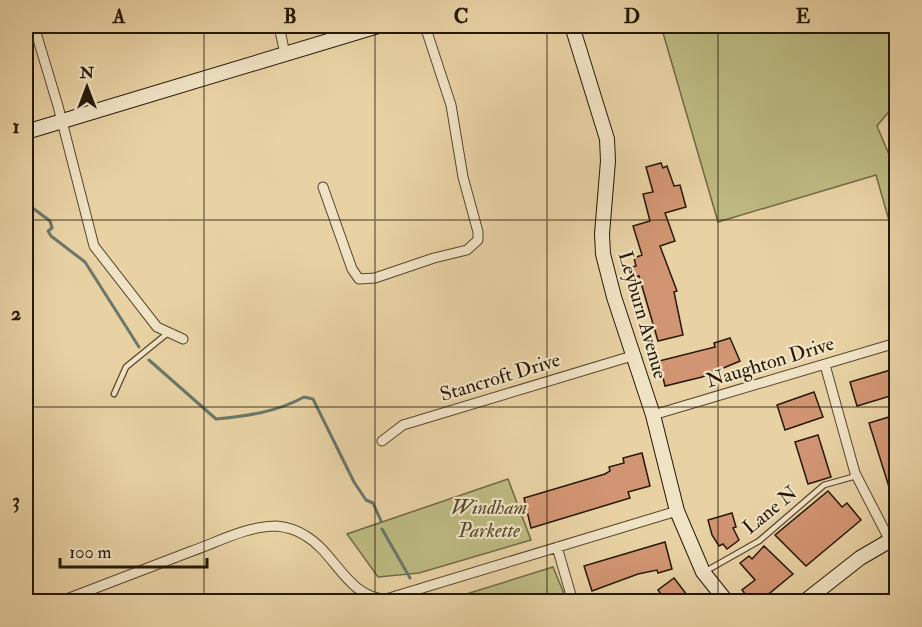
<svg xmlns="http://www.w3.org/2000/svg" width="922" height="627" viewBox="0 0 922 627" font-family="'IM FELL Double Pica',serif">
<style>
.green{fill:#bdba81;stroke:#716944;stroke-width:1.5}
.lines{fill:none;stroke-linecap:round;stroke-linejoin:round}
.stream{stroke:#6a776a;stroke-width:3}
.building{fill:#d29573;stroke:#251806;stroke-width:1.5}
.lane-casing{stroke:#56462e;stroke-width:7}
.street-casing{stroke:#56462e;stroke-width:11}
.secondary-casing{stroke:#251806;stroke-width:16}
.lane{stroke:#f0e2c4;stroke-width:4.5}
.street{stroke:#f0e2c4;stroke-width:9}
.secondary{stroke:#f0e2c4;stroke-width:14}
.grid{fill:none;stroke:#251806;stroke-width:1.5;stroke-opacity:0.55}
.labels{text-anchor:middle;dominant-baseline:central;stroke-width:4.5;stroke-linejoin:round;paint-order:stroke}
.street-label{font-size:20px;fill:#251806;stroke:#f0e2c4}
.park-label{font-size:20px;font-style:italic;fill:#53492b;stroke:#f0e2c4}
.neatline{fill:none;stroke:#251806;stroke-width:2}
.grid-label{font-size:20px;text-anchor:middle;font-weight:bold;fill:#251806}
</style>
<rect width="100%" height="100%" fill="#e8d2a4"/>
<filter id="stains"><feTurbulence type="fractalNoise" baseFrequency=".00333" numOctaves="4"/><feColorMatrix values="0 0 0 0 .2 0 0 0 0 .09 0 0 0 0 .02 0 0 0 .5 -.17"/></filter>
<radialGradient id="worn" r=".72"><stop offset=".6" stop-color="#630" stop-opacity="0"/><stop offset="1" stop-color="#630" stop-opacity=".3"/></radialGradient>
<path class="green" d="M661 26H896V103L877 126 896 171V245L876 175 718 222Z
M508 479 531 540 419 573 378 577 347 534Z
M553 567 567 601H444Z"/>
<g class="lines">
<path class="stream" d="M26 192V203L50 221 52 228 48 231 51 236 85 262 139 347
M149 360 216 419C247 416 277 412 304 397L313 399 354 482 366 500 373 503 381 521
M382 529 410 578"/>
</g>
<path class="building" d="M661 163 663 168 667 166 674 186 680 185 686 207 665 213 675 241 660 246 677 291 674 292 683 335 658 341 639 276 635 277 632 267 636 266 634 258 642 255 633 226 650 221 643 194 653 192 646 167Z
M730 338 740 361 702 377 665 386 659 361 715 347 714 343Z
M897 368V394L857 406 850 382Z
M814 392 823 417 785 430 777 405Z
M889 417 897 442 895 506 869 423Z
M818 435 831 477 808 484 795 442Z
M642 453 650 486 628 492 630 498 531 528 524 498 605 474 610 471 609 467 624 463 623 458Z
M828 491 842 507 847 503 861 520 806 566 775 535Z
M732 513 736 527 733 528 739 540 727 549 723 544 719 546 712 535 708 520Z
M665 542 672 569 658 573 657 570 638 574 592 591 584 566Z
M764 546 793 574 759 602H751L742 590 755 580 740 563 749 556 752 559Z
M674 578 687 595 692 602H666L658 590Z"/>
<g class="lines">
<defs>
<path id="lane" d="M114 394 126 367 169 332
M706 571 759 541 824 485 856 476"/>
<path id="street" d="M34 26 58 106 94 246 157 327 183 339
M279 26 285 54
M323 187 352 269 359 279 375 278 434 258 467 250 478 240V232L463 177 451 105 425 26
M825 365 855 473 889 539
M653 415 896 343
M382 441 403 425 632 356
M557 547 573 602
M59 602C103 585 148 568 192 551 218 542 247 526 276 526 287 527 297 530 306 536 336 554 348 598 386 599L677 511
M880 602 896 595"/>
<path id="secondary" d="M572 26 607 139 608 161 602 234 603 254 614 297 653 415 677 511 703 572 727 602
M26 132 378 26
M804 602 860 558 896 537"/>
</defs>
<use href="#lane" class="lane-casing"/>
<use href="#street" class="street-casing"/>
<use href="#secondary" class="secondary-casing"/>
<use href="#lane" class="lane"/>
<use href="#street" class="street"/>
<use href="#secondary" class="secondary"/>
</g>
<path class="grid" d="M204 26V602M375 26V602M547 26V602M718 26V602M26 220H896M26 407H896"/>
<g class="labels">
<g class="street-label">
<text transform="translate(643 315) rotate(74)">Leyburn Avenue</text>
<text transform="translate(770 362) rotate(-17)">Naughton Drive</text>
<text transform="translate(500 377) rotate(-17)">Stancroft Drive</text>
<text transform="translate(770 510) rotate(-39)">Lane N</text>
</g>
<g class="park-label">
<text x="489" y="507">Windham<tspan x="489" dy="23">Parkette</tspan></text>
</g>
</g>
<rect width="922" height="627" fill="none" stroke="#e8d2a4" stroke-width="66"/>
<g transform="translate(87 87)" stroke="#f0e2c4" stroke-width="4.5" paint-order="stroke">
<path d="M0-4.5L10 22L0 15L-10 22Z" fill="#251806"/>
<text y="-9" font-size="16" font-weight="bold" text-anchor="middle" fill="#251806">N</text>
</g>
<path d="M60 558v9h147v-9" fill="none" stroke="#251806" stroke-width="3"/>
<text x="69" y="558" font-size="18" fill="#251806" stroke="#f0e2c4" stroke-width="4.5" paint-order="stroke">100 m</text>
<rect x="33" y="33" width="856" height="561" class="neatline"/>
<g class="grid-label">
<text x="119" y="23">A</text>
<text x="290" y="23">B</text>
<text x="461" y="23">C</text>
<text x="632" y="23">D</text>
<text x="803" y="23">E</text>
<text x="16" y="133">1</text>
<text x="16" y="320">2</text>
<text x="16" y="507">3</text>
</g>
<rect width="100%" height="100%" filter="url(#stains)"/>
<rect width="100%" height="100%" fill="url(#worn)"/>
</svg>
